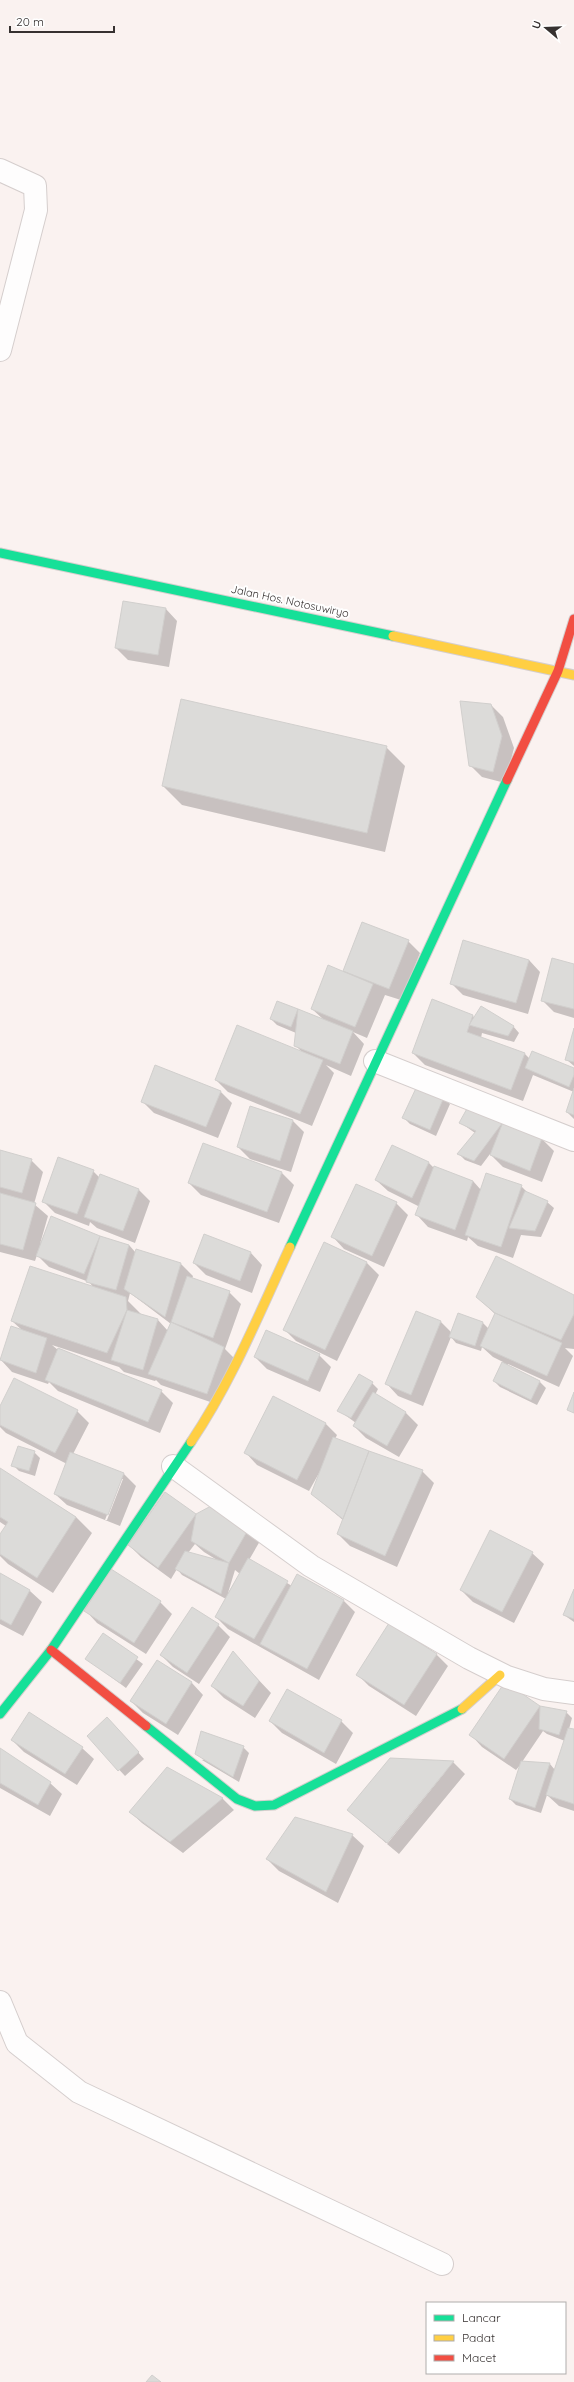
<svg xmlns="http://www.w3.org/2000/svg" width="574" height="2382" viewBox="0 0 574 2382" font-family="Quicksand,sans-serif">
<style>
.shadow{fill:#0003;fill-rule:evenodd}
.building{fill:#dcdbd9;stroke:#d1cfcd}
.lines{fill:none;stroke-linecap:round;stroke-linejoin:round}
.street-casing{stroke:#d5cecd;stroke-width:24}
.fast-casing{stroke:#d5cecd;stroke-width:11}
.slow-casing{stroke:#d5cecd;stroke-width:11}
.jam-casing{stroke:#d5cecd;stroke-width:11}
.street{stroke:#fefdfd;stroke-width:22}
.fast{stroke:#16e098;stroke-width:9}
.slow{stroke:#ffcf43;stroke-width:9}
.jam{stroke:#f24e42;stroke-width:9}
.labels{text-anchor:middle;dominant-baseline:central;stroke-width:4;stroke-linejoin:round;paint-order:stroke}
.street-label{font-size:11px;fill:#363130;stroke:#fff}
</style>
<rect width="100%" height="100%" fill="#faf2f0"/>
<path class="shadow" d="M166 609 177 621 169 667 128 660 116 648Z
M491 705 503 717 514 748 505 783 482 777 470 765Z
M386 747 405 766 385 852 182 805 163 786Z
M363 923 408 941 420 953 401 1000 385 995 367 1038 353 1032 364 1044 351 1076 326 1065 334 1073 312 1126 228 1092 216 1080 303 1053 295 1045 296 1033 277 1025 271 1019 277 1002 324 1020 312 1009 343 973Z
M529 960 540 972 528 1014 463 995 451 983Z
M574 965V1018L554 1012 542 1000Z
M472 1015 475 1018 513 1026 519 1033 514 1042 482 1033 481 1038 525 1054 530 1059 574 1069V1119L567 1112 574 1092 533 1075 523 1101 425 1065 413 1053Z
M574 1031V1066L567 1060Z
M220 1091 232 1103 218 1138 154 1113 142 1101Z
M444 1098 450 1104 436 1136 410 1124 404 1118Z
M469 1107 542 1139 554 1151 542 1182 503 1167 490 1154 481 1166 465 1160 459 1154 475 1133 461 1123Z
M293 1121 304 1132 291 1172 250 1159 238 1147Z
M204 1144 282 1173 294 1185 279 1223 201 1195 189 1183Z
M392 1146 429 1163 434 1168 473 1181 481 1190 521 1186 529 1194 547 1202 554 1208 541 1237 521 1235 513 1258 478 1246 468 1237 467 1241 428 1227 417 1215 420 1207 388 1191 376 1180Z
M0 1151 31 1160 43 1172 34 1204 48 1216 40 1244 52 1217 100 1237 129 1245 136 1253 137 1251 181 1264 193 1276 192 1279 229 1292 241 1304 225 1349 235 1359 219 1405 161 1385 156 1380 155 1381 124 1372 119 1367 52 1345 58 1350 161 1391 173 1403 160 1433 58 1391 49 1382 48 1384 12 1372 1 1360 23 1331 12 1321 94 1288 89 1282 49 1267 37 1255 35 1261 0 1252ZM130 1293 171 1324 168 1331 158 1320 142 1315 128 1301Z
M93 1171 100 1178 139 1190 150 1201 135 1243 97 1228 90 1222 89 1226 55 1213 43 1201Z
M396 1203 408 1215 384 1267 344 1249 333 1237Z
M325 1243 367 1263 379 1275 337 1361 296 1341 284 1329Z
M251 1253 262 1265 252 1293 206 1275 194 1263Z
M574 1296V1349L565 1348 573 1356 559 1387 508 1364V1366L540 1382 546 1388 537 1405 500 1387 494 1381 503 1362 493 1357 482 1347 481 1351 456 1343 451 1337 423 1406 398 1396 387 1384 416 1312 441 1322 452 1333 483 1323 489 1329 495 1314 477 1297Z
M319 1355 331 1367 320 1392 267 1369 255 1357Z
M372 1383 378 1389 375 1395 406 1413 418 1425 399 1457 366 1438 354 1426 356 1423 338 1410Z
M0 1408 77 1411 89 1423 73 1454 124 1474 136 1486 120 1526 67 1505 55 1494 67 1464 6 1433 0 1427ZM121 1479H123L107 1520H105Z
M325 1423 337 1435 335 1439 422 1471 434 1483 397 1567 350 1546 338 1534 344 1521 312 1494 323 1466 309 1491 257 1465 246 1453Z
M34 1452 40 1458 35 1476 19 1471 13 1465Z
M0 1469 76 1517 92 1533 53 1593 8 1564 0 1556V1536L6 1526 0 1522Z
M165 1494 196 1515 211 1507 260 1541 249 1560 292 1586 343 1600 355 1612 319 1680 228 1629 216 1617 226 1599 182 1575 177 1569 171 1579 141 1557 129 1545ZM195 1544 204 1552 217 1560 188 1553ZM235 1570 240 1574 228 1593Z
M532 1553 544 1564 514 1623 473 1602 461 1590Z
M0 1575 30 1591 42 1602 23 1636 0 1624Z
M574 1591V1622L564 1615Z
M160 1602 172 1614 146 1654 97 1623 86 1611Z
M192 1608 218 1625 230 1637 199 1684 173 1667 161 1655Z
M104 1635 143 1664 126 1688 87 1659Z
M233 1653 271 1693 255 1718 224 1698 212 1686Z
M436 1654 448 1666 416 1716 369 1686 357 1674Z
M157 1661 192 1683 203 1695 178 1735 143 1713 131 1701Z
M505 1683 541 1708 566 1712 572 1718 569 1729 574 1730V1811L559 1806 547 1795 541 1813 516 1805 510 1799 521 1764 516 1770 482 1747 471 1735ZM543 1731 547 1734 565 1741 555 1770 550 1764 522 1762Z
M270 1721H341L353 1733 336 1764 282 1733Z
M113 1724 144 1759 125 1776 88 1736Z
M12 1740 82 1748 94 1759 77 1785 24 1752Z
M243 1747 249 1753 239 1782 202 1760Z
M0 1749 50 1783 62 1794 50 1816 0 1788Z
M390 1759 453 1762 465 1774 399 1854 387 1844 446 1771H444L386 1843 348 1810Z
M222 1798 234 1810 183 1853 142 1823 130 1812Z
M352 1835 364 1846 338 1903 279 1871 267 1859Z"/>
<path class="building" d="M123 601 166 608 158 655 115 648Z
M181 699 387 746 367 833 162 786Z
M460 701 491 704 502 736 493 772 469 766Z
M362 922 409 940 389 989 343 971Z
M463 940 529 960 516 1003 450 984Z
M552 958 574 964V1009L541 1001Z
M328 965 373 984 355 1027 311 1009Z
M432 999 473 1015 467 1032 525 1053 511 1090 412 1053Z
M277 1001 298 1009 291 1027 270 1019Z
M481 1006 514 1026 508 1036 469 1025Z
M298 1009 353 1031 340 1064 294 1046Z
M237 1025 323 1060 300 1114 215 1080Z
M574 1028V1062L565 1060Z
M532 1051 574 1068V1075L569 1087 525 1068Z
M155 1065 221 1091 206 1127 141 1102Z
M417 1086 444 1097 430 1130 402 1118Z
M574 1088V1115L566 1112Z
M469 1105 503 1122 474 1161 457 1154 476 1131 459 1123Z
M250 1106 293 1120 280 1161 237 1147Z
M503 1122 542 1138 530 1171 490 1155Z
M203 1143 282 1172 267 1212 188 1183Z
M392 1145 429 1162 412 1198 375 1180Z
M0 1150 32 1159 22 1193 0 1187Z
M58 1157 94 1170 77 1214 42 1202Z
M434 1166 473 1181 455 1230 415 1215Z
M486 1173 522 1185 501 1247 465 1235Z
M100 1174 139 1189 123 1231 84 1217Z
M356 1184 397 1202 372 1256 331 1237Z
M525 1191 548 1201 535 1231 509 1228Z
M0 1193 36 1203 23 1250 0 1244Z
M51 1216 100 1236 84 1274 36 1256Z
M204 1234 251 1252 240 1281 193 1263Z
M100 1236 129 1245 116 1290 86 1282Z
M324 1242 367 1262 325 1350 283 1330Z
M136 1249 181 1263 165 1317 124 1289Z
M496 1256 574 1295V1314L561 1340 495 1313 476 1297Z
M30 1266 126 1297 127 1310 107 1353 11 1321Z
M187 1276 230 1291 213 1338 171 1322Z
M127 1310 158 1319 143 1370 111 1360Z
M416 1311 441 1321 411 1395 385 1384Z
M458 1313 483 1322 475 1346 449 1337Z
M495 1313 562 1343 547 1376 480 1346Z
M171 1322 224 1347 207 1394 148 1374Z
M11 1326 47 1338 36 1373 0 1360Z
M266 1330 320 1354 308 1381 254 1357Z
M58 1348 162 1390 148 1422 45 1380Z
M502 1362 540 1381 531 1400 493 1381Z
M359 1374 373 1382 351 1418 337 1411Z
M14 1378 78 1410 55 1453 0 1425V1406Z
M373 1392 406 1412 387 1446 353 1426Z
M574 1392V1413L567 1410Z
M273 1396 326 1423 297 1480 244 1453Z
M333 1437 369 1451 343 1519 311 1494Z
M18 1446 35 1451 29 1471 11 1466Z
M369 1451 423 1470 385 1556 337 1534Z
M70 1452 124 1473 108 1515 54 1494Z
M0 1468 76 1517 37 1578 0 1554V1534L8 1522 0 1517Z
M165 1492 196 1514 158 1568 128 1545Z
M211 1506 249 1528 229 1563 191 1541 196 1514Z
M490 1530 533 1552 502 1612 460 1590Z
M185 1551 229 1563 221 1594 175 1569Z
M248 1558 288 1581 254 1639 215 1617Z
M111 1569 161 1601 134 1643 84 1611Z
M0 1573 30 1590 11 1625 0 1619Z
M297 1574 344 1600 307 1669 260 1644Z
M574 1589V1619L563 1615Z
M192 1607 219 1624 187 1673 160 1655Z
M389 1623 437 1654 404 1705 356 1675Z
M103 1633 138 1657 120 1683 85 1659Z
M233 1651 259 1681 243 1706 211 1686Z
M157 1660 192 1682 166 1724 130 1701Z
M505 1682 540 1706 504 1759 469 1735Z
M287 1689 342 1720 324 1753 269 1721Z
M540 1706 567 1711 559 1735 539 1729Z
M29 1712 83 1747 65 1774 11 1740Z
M107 1717 139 1752 118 1771 87 1736Z
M568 1728 574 1729V1804L546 1795Z
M201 1731 244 1746 233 1777 195 1754Z
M0 1748 51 1782 38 1805 0 1783Z
M390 1758 454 1761 387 1843 347 1810Z
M521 1761 550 1763 535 1808 509 1799Z
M167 1767 223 1798 170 1842 129 1812Z
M295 1817 353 1834 326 1892 266 1859Z
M152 2375 161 2382H146Z"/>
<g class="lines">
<defs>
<path id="street" d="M0 170 35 186 36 210 0 350
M375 1061 574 1140
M173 1466 311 1566 469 1658 507 1677 544 1689 574 1693
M0 2002 17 2043 79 2092 442 2264"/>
<path id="fast" d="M0 553 393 636
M290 1247 507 780
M0 1714 51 1650 191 1442
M146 1726 237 1799 255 1806 274 1805 462 1709"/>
<path id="slow" d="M393 636 574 675
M191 1442C232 1381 259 1314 290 1247
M462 1709 500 1675"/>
<path id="jam" d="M507 780 558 671 574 619
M51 1650 146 1726"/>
</defs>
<use href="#street" class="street-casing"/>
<use href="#fast" class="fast-casing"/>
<use href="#slow" class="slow-casing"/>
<use href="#jam" class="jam-casing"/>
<use href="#street" class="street"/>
<use href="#fast" class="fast"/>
<use href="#slow" class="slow"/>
<use href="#jam" class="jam"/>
</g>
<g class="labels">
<g class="street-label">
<text transform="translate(290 601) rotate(12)">Jalan Hos. Notosuwiryo</text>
</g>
</g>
<rect x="426" y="2302" width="140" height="72" fill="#ffffff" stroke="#afadac"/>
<rect x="434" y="2315" width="20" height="6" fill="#16e098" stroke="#afadac"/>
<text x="462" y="2322" font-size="12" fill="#363130">Lancar</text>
<rect x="434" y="2335" width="20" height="6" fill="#ffcf43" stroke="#afadac"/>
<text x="462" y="2342" font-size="12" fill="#363130">Padat</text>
<rect x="434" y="2355" width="20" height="6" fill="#f24e42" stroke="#afadac"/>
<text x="462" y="2362" font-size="12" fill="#363130">Macet</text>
<g transform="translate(546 28) rotate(289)" stroke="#ffffff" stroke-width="3" paint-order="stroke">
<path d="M0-3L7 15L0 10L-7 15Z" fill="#363130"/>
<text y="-6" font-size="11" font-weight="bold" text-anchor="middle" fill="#363130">U</text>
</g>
<path d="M10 26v6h104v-6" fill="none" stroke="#363130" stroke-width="2"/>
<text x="16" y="26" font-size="12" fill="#363130" stroke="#ffffff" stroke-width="3" paint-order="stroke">20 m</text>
</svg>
